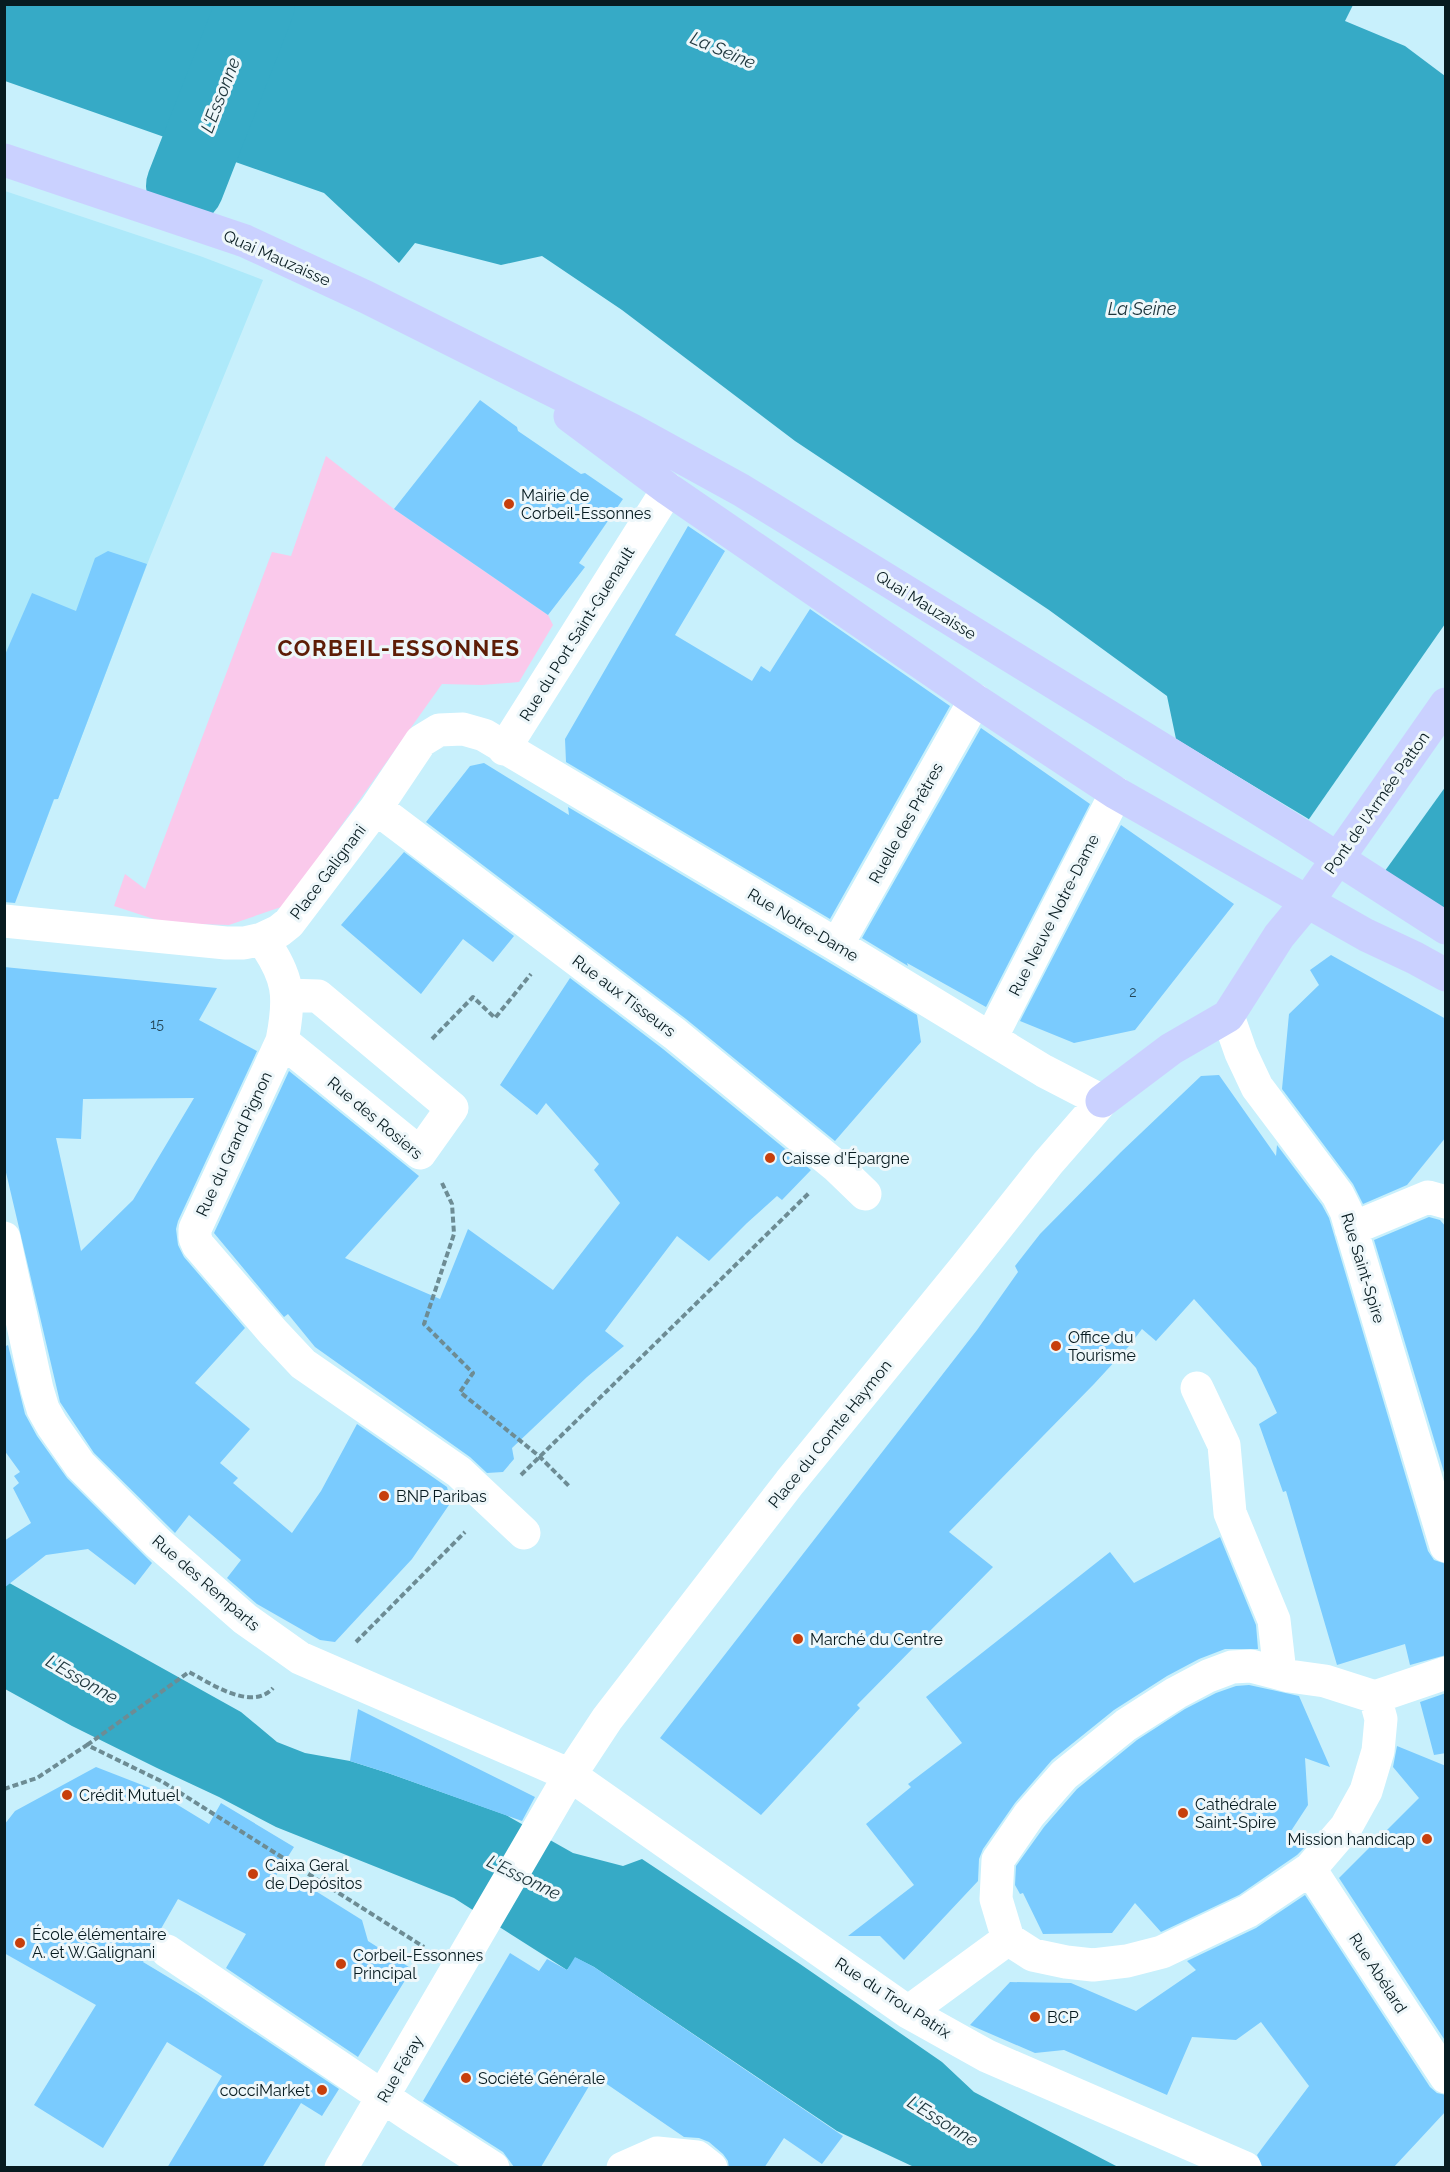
<svg xmlns="http://www.w3.org/2000/svg" width="1450" height="2172" viewBox="0 0 1450 2172" font-family="Raleway,sans-serif">
<style>
.built{fill:#ade9fa}
.green{fill:#fac9eb}
.water{fill:#36aac6}
.pier{fill:#c8f0fc}
.lines{fill:none;stroke-linecap:round;stroke-linejoin:round}
.river{stroke:#36aac6;stroke-width:78}
.building{fill:#7acbfe;fill-rule:evenodd}
.path{stroke:#6d8c94;stroke-width:4;stroke-dasharray:6 3;stroke-linecap:butt}
.minor{stroke:#fff;stroke-width:33}
.major{stroke:#cad1ff;stroke-width:33}
.poi-dot{fill:#c73f0c;stroke:#eef7fa;stroke-width:2}
.labels{text-anchor:middle;dominant-baseline:central;stroke-width:6;stroke-linejoin:round;paint-order:stroke}
.number-label{font-size:14px;fill:#244758}
.street-label{font-size:16px;fill:#071b20;stroke:#eef7fa}
.poi-label{font-size:16px;fill:#071b20;stroke:#eef7fa;text-anchor:start}
.water-label{font-size:18px;font-style:italic;fill:#1d353c;stroke:#eef7fa}
.district-label{font-size:22px;font-weight:bold;letter-spacing:1.5px;fill:#5e1d07;stroke:#eef7fa}
</style>
<rect width="100%" height="100%" fill="#c8f0fc"/>
<path class="built" d="M5 191 200 256 263 280 150 557 58 799 54 800 32 857 5 864Z"/>
<path class="green" d="M326 456 394 509 548 615 553 625 519 682 482 685 442 684 284 906 229 925 166 923 114 906 125 874 145 889 272 552 291 556Z"/>
<path class="water" d="M5 5H1353L1345 21 1405 46 1445 76V914L1307 818 1176 739 1167 696 1049 610 795 441 622 310 542 256 501 265 415 243 399 263 324 193 5 81Z
M4 1580 241 1712 277 1742 305 1753 350 1761 388 1773 506 1815 573 1853 623 1866 642 1859 800 1964 942 2062 974 2092 1118 2167H914L837 2131 594 1967 576 1958 567 1970 454 1898 276 1827 219 1797 157 1768 72 1726 5 1689Z"/>
<path class="pier" d="M1445 624 1446 786 1382 875 1307 822Z"/>
<g class="lines">
<path class="river" d="M185 186 256 4"/>
</g>
<path class="building" d="M480 400 517 427 518 431 581 474 585 473 623 499 579 563 585 567 548 615 394 509Z
M688 526 725 551 675 635 752 681 761 666 770 672 810 609 950 706 830 919 566 762 565 739Z
M108 551 147 564 58 799H54L15 903 4 902V657L32 593 76 611 95 558Z
M981 728 1090 804 986 1007 907 963 908 966 862 938Z
M484 763 569 815 568 807 917 1015 921 1042 835 1141 686 1019 426 822 470 766Z
M1121 825 1234 904 1135 1030 1074 1043 1020 1021Z
M404 852 514 936 493 962 463 939 421 994 341 925Z
M1331 955 1446 1019V1137L1407 1185 1363 1204 1353 1184 1282 1089 1289 1014 1319 985 1310 970Z
M4 967 217 988 199 1020 257 1051 178 1221 176 1229 178 1245 184 1257 245 1328 195 1383 250 1429 220 1463 238 1478 233 1483 292 1533 321 1491 357 1424 447 1487 451 1502 412 1559 335 1642 320 1640 257 1604 227 1578 241 1560 189 1515 175 1533 171 1529 94 1453 60 1402 4 1164ZM194 1098 133 1200 81 1251 56 1138 81 1139 83 1099Z
M570 978 663 1049 811 1170 782 1200 777 1196 747 1223 709 1261 677 1236 605 1331 624 1346 587 1377 512 1448 514 1459 503 1472 487 1473 470 1457 315 1347 288 1314 284 1317 214 1233 289 1071 419 1176 345 1258 440 1299 468 1229 553 1290 620 1203 594 1170 599 1164 546 1103 537 1115 500 1085Z
M1219 1075 1276 1156 1277 1145 1322 1205 1329 1218 1428 1551 1434 1560 1446 1564V1655L1410 1665 1405 1644 1337 1665 1286 1491 1283 1492 1259 1424 1277 1413 1256 1368 1194 1299 1156 1341 1142 1329 1129 1346 1094 1384 949 1532 993 1567 857 1705 860 1708 761 1815 660 1738 977 1330 1018 1272 1015 1266 1040 1234 1121 1152 1201 1076Z
M1429 1217 1440 1220 1446 1227V1479L1374 1240Z
M8 1345 25 1414 37 1436 67 1478 152 1563 135 1585 88 1549 46 1555 4 1588V1541L31 1523 13 1488 19 1483 14 1476 20 1472 4 1450V1347Z
M1220 1537 1256 1625 1258 1649H1225L1199 1659 1167 1676 1114 1710 1052 1760 1015 1803 983 1849 979 1859 978 1881 904 1960 880 1936H848L914 1885 866 1824 911 1787 908 1784 962 1743 926 1697 1110 1552 1134 1583Z
M1249 1685 1299 1696 1330 1767 1305 1758 1308 1805 1291 1831 1304 1848 1297 1855 1239 1895 1161 1932 1135 1903 1112 1933 1043 1934 1023 1893 1020 1894 1015 1885 1016 1866 1044 1827 1077 1789 1137 1740 1185 1709 1216 1693 1236 1686Z
M1446 1693V1753L1434 1755 1420 1702Z
M358 1709 535 1797 522 1821 388 1773 350 1761Z
M1397 1746 1446 1766V2042L1339 1878 1419 1798 1393 1767Z
M96 1767 150 1788 209 1824 221 1803 294 1847 272 1882 314 1890 362 1920 368 1941 412 1969 358 2057 226 1968 246 1934 178 1899 158 1934 151 1941 149 1952 143 1962 198 1995 339 2089 322 2116 301 2103 262 2168H167L222 2076 167 2042 103 2148 34 2105 96 2005 4 1953V1825L15 1811Z
M1305 1895 1430 2087 1437 2093 1446 2095V2111L1393 2168H1263L1257 2155 1309 2086 1261 2022 1236 2040 1192 2037 1167 2095 1064 2050 1035 2053 970 2025 1010 1982 1071 1983 1136 2011 1196 1970 1187 1961 1256 1928Z
M510 1953 539 1971 547 1959 567 1970 575 1957 594 1967 843 2136 822 2164 784 2138 764 2168H729L728 2161 723 2154 709 2142 699 2138 684 2137 595 2076 541 2167H514L503 2152 423 2101Z"/>
<g class="lines">
<path class="path" d="M432 1039 473 997 495 1018 531 974
M442 1183 452 1204 454 1234 424 1324 473 1373 460 1392 539 1456 570 1487
M521 1475 809 1193
M356 1642 465 1532
M87 1745 189 1672C210 1683 252 1712 273 1688
M4 1789 37 1778 87 1745 163 1782 424 1947"/>
<path class="minor" d="M504 749 668 489
M376 808 675 1034 836 1166 865 1194
M4 921 226 943H244L262 939 279 931 289 923 376 808 421 741 439 730 463 729 484 735 837 945 1044 1071 1102 1101 1048 1163 963 1270 790 1482 607 1719 570 1775 341 2168
M262 939C289 977 291 996 282 1041L195 1229V1238L198 1245 273 1332 303 1364 459 1472 524 1533
M837 945 975 700
M1228 1016 1241 1053 1257 1087 1338 1195 1346 1211 1446 1546
M991 1038 1116 793
M282 1041 420 1153 452 1108 318 996 287 995
M1351 1229 1428 1197 1446 1202
M4 1238 37 1389 43 1409 52 1425 80 1465 158 1543 205 1584 245 1619 300 1658 570 1775 908 2012 987 2056 1245 2168
M1197 1388 1224 1445 1230 1513 1274 1620 1280 1673
M1375 1697 1381 1719 1378 1751 1366 1791 1346 1827 1310 1869 1248 1911 1162 1952 1127 1961 1093 1965 1066 1962 1033 1955 1008 1939 996 1899 998 1860 1029 1815 1064 1775 1126 1725 1176 1693 1208 1676 1232 1667 1251 1666 1289 1676 1325 1681 1375 1697 1446 1673
M1310 1869 1446 2077
M167 1951 410 2115 493 2168
M908 2012 1008 1939
M623 2168 657 2153 697 2157 711 2168"/>
<path class="major" d="M4 160 245 241 366 297 630 429 741 490 1290 828 1446 928
M570 416 668 489 975 700 1116 793 1366 935 1415 958 1446 975
M1102 1101 1171 1049 1228 1016 1279 936 1308 901 1446 704"/>
</g>
<g class="poi-dot">
<circle cx="509" cy="504" r="6"/>
<circle cx="770" cy="1158" r="6"/>
<circle cx="1056" cy="1346" r="6"/>
<circle cx="384" cy="1496" r="6"/>
<circle cx="798" cy="1639" r="6"/>
<circle cx="67" cy="1795" r="6"/>
<circle cx="1183" cy="1813" r="6"/>
<circle cx="1427" cy="1839" r="6"/>
<circle cx="253" cy="1874" r="6"/>
<circle cx="20" cy="1943" r="6"/>
<circle cx="341" cy="1964" r="6"/>
<circle cx="1035" cy="2017" r="6"/>
<circle cx="466" cy="2078" r="6"/>
<circle cx="322" cy="2090" r="6"/>
</g>
<g class="labels">
<g class="number-label">
<text x="1133" y="992">2</text>
<text x="157" y="1024">15</text>
</g>
<g class="street-label">
<text transform="translate(277 258) rotate(24)">Quai Mauzaisse</text>
<text transform="translate(926 605) rotate(32)">Quai Mauzaisse</text>
<text transform="translate(577 634) rotate(-58)">Rue du Port Saint-Guenault</text>
<text transform="translate(1377 803) rotate(-55)">Pont de l'Armée Patton</text>
<text transform="translate(906 823) rotate(-61)">Ruelle des Prêtres</text>
<text transform="translate(328 872) rotate(-53)">Place Galignani</text>
<text transform="translate(1054 915) rotate(-63)">Rue Neuve Notre-Dame</text>
<text transform="translate(803 925) rotate(31)">Rue Notre-Dame</text>
<text transform="translate(624 996) rotate(37)">Rue aux Tisseurs</text>
<text transform="translate(375 1118) rotate(40)">Rue des Rosiers</text>
<text transform="translate(234 1144) rotate(-65)">Rue du Grand Pignon</text>
<text transform="translate(1363 1268) rotate(73)">Rue Saint-Spire</text>
<text transform="translate(830 1434) rotate(-51)">Place du Comte Haymon</text>
<text transform="translate(206 1583) rotate(41)">Rue des Remparts</text>
<text transform="translate(1378 1973) rotate(57)">Rue Abélard</text>
<text transform="translate(893 1998) rotate(33)">Rue du Trou Patrix</text>
<text transform="translate(400 2069) rotate(-60)">Rue Féray</text>
</g>
<g class="poi-label">
<text x="521" y="495">Mairie de<tspan x="521" dy="18">Corbeil-Essonnes</tspan></text>
<text x="782" y="1158">Caisse d'Épargne</text>
<text x="1068" y="1337">Office du<tspan x="1068" dy="18">Tourisme</tspan></text>
<text x="396" y="1496">BNP Paribas</text>
<text x="810" y="1639">Marché du Centre</text>
<text x="79" y="1795">Crédit Mutuel</text>
<text x="1195" y="1804">Cathédrale<tspan x="1195" dy="18">Saint-Spire</tspan></text>
<text x="1415" y="1839" text-anchor="end">Mission handicap</text>
<text x="265" y="1865">Caixa Geral<tspan x="265" dy="18">de Depósitos</tspan></text>
<text x="32" y="1934">École élémentaire<tspan x="32" dy="18">A. et W.Galignani</tspan></text>
<text x="353" y="1955">Corbeil-Essonnes<tspan x="353" dy="18">Principal</tspan></text>
<text x="1047" y="2017">BCP</text>
<text x="478" y="2078">Société Générale</text>
<text x="310" y="2090" text-anchor="end">cocciMarket</text>
</g>
<g class="water-label">
<text transform="translate(723 50) rotate(23)">La Seine</text>
<text transform="translate(220 95) rotate(-69)">L'Essonne</text>
<text x="1142" y="308">La Seine</text>
<text transform="translate(82 1679) rotate(30)">L'Essonne</text>
<text transform="translate(524 1877) rotate(26)">L'Essonne</text>
<text transform="translate(943 2121) rotate(32)">L'Essonne</text>
</g>
<g class="district-label">
<text x="399" y="648">CORBEIL-ESSONNES</text>
</g>
</g>
<rect width="1450" height="2172" fill="none" stroke="#071b20" stroke-width="12"/>
</svg>
